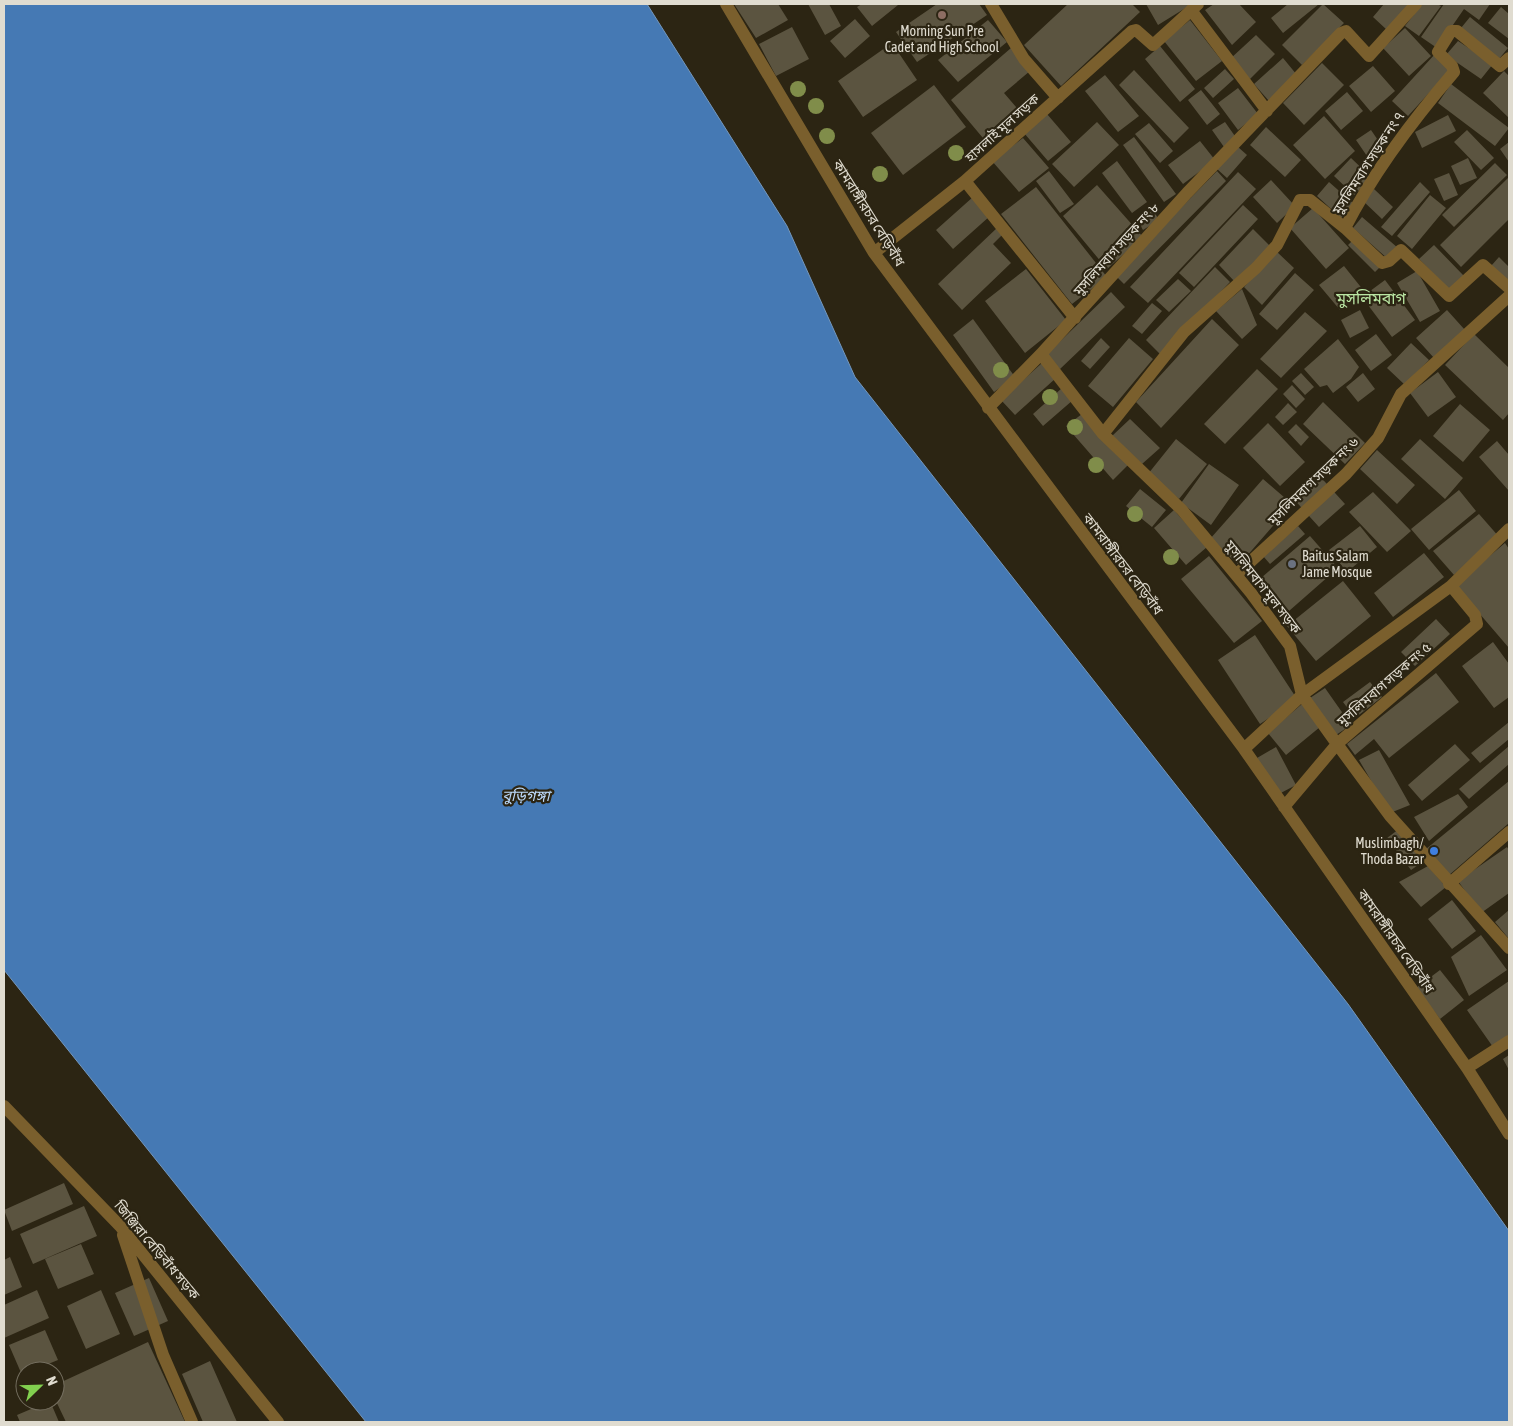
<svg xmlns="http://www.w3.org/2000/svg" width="1513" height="1426" viewBox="0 0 1513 1426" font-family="'Asap Condensed','Noto Sans Bengali',sans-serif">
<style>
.water{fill:#4579b4;stroke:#7497bc}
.building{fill:#5b5440}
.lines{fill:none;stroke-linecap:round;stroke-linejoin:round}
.minor{stroke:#7a5f2d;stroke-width:12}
.tree{fill:#808d4a}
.education-dot{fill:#8d6e63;stroke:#2c2513;stroke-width:2}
.worship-dot{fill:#6b7280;stroke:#2c2513;stroke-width:2}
.shop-dot{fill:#3f7fe0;stroke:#2c2513;stroke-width:2}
.labels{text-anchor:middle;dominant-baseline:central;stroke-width:4.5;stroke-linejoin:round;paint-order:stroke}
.poi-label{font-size:14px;fill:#e0dcd0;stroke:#2c2513}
.street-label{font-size:14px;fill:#e0dcd0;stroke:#2c2513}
.water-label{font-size:15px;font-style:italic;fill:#bddafb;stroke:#2c2513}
.quarter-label{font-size:16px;fill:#bae6a3;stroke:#2c2513}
</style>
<rect width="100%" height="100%" fill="#2c2513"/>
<path class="water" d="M4 4H647L787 226 855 377 1348 1004 1509 1231V1422H366L4 970Z"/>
<path class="building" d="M734 4H778L788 20 756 38Z
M808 4H829L841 26 825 35Z
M862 4H897L898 5 872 26 857 7Z
M937 4H979L987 15 917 62 896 32Z
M1068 4H1132L1140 12 1061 86 1024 45Z
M1146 4H1192L1158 25Z
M1214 4H1239L1256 22 1232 45 1205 10Z
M1288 4H1319L1283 33 1271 18Z
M1323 4 1344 23 1302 65 1282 45Z
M1384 4H1409L1387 30 1373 17Z
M1422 4H1437L1441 6 1419 36 1405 26Z
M1444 4H1490L1479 20 1464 9 1437 48 1421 37Z
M1501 7 1509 14V39L1488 23Z
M1470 17 1508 48 1499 59 1461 28Z
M855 19 870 36 845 58 830 41Z
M988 20 1007 42 958 82 938 60Z
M1190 20 1222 61 1196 81 1164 41Z
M792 27 809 59 776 76 759 44Z
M1405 28 1431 56 1409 76 1383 48Z
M1256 35 1275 54 1250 79 1230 59Z
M1458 41 1493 64 1481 79 1446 55Z
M892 43 917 80 863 117 838 81Z
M1160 46 1195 89 1180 102 1145 59Z
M1011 48 1030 71 1004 93 1022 114 988 144 951 100Z
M1435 54 1451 69 1408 116 1392 101Z
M1283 58 1297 75 1269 101 1254 84Z
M1322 63 1344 85 1304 125 1283 103Z
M1373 66 1395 91 1371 112 1349 86Z
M1225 69 1234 79 1213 98 1204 88Z
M1134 70 1189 128 1174 143 1119 85Z
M1504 71 1509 76V118L1483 93Z
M1105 75 1139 116 1118 132 1085 91Z
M1451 84 1509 128 1495 146 1438 103Z
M934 85 966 127 903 175 871 133Z
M1238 88 1258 114 1238 130 1218 103Z
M1201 90 1220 114 1207 125 1188 100Z
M1347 92 1363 111 1341 130 1325 111Z
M1047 114 1071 142 1048 161 1024 133Z
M1448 115 1456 131 1422 148 1415 132Z
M1324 116 1355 151 1325 179 1293 145Z
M1097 122 1119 145 1074 187 1052 164Z
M1225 122 1237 139 1224 147 1212 130Z
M1149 123 1173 151 1160 163 1135 134Z
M1266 127 1301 160 1285 177 1250 145Z
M1371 130 1384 149 1369 159 1356 140Z
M1467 130 1494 158 1481 170 1454 142Z
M1134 137 1176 194 1164 202 1123 145Z
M1023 138 1049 168 1019 192 992 161Z
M1200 141 1215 160 1183 184 1168 165Z
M1509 142V162L1500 149Z
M1238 147 1247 155 1227 178 1217 169Z
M1351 158 1372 178 1354 195 1334 176Z
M1468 158 1477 178 1460 185 1451 166Z
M1117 161 1147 202 1132 213 1102 173Z
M1495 163 1507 175 1454 227 1442 215Z
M1049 171 1074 204 1060 213 1036 181Z
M1217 171 1226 181 1124 284 1115 275Z
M1238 172 1256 189 1148 303 1130 287Z
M1449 173 1458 195 1444 201 1434 179Z
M1509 177V219L1461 267 1440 245Z
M1271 180 1295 206 1277 223 1253 197Z
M1329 182 1354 204 1341 218 1317 196Z
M1420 182 1430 192 1392 236 1381 227Z
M1097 185 1143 237 1107 269 1063 216Z
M1036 187 1107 277 1072 304 1001 214Z
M1374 189 1393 207 1382 219 1362 200Z
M1430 195 1446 208 1412 249 1397 236Z
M973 197 990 216 953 249 936 230Z
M1243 205 1258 219 1194 287 1179 273Z
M1313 208 1349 248 1326 269 1290 228Z
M1153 210 1159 220 1143 230 1137 220Z
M1362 217 1398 248 1388 259 1353 228Z
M998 227 1004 233 993 244 1011 263 962 310 938 284Z
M1253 229 1271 247 1236 283 1219 265Z
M1355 238 1382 265 1375 272 1348 245Z
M1434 245 1464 276 1449 290 1419 259Z
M1276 251 1294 268 1262 305 1244 287Z
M1499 257 1509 267V284L1491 266Z
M1344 266 1364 291 1340 310 1319 285Z
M1215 267 1230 282 1161 355 1146 340Z
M1026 269 1066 320 1025 353 985 301Z
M1417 271 1440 311 1420 322 1397 283Z
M1295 273 1314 290 1277 330 1259 314Z
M1178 279 1191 291 1169 312 1156 300Z
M1385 280 1415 320 1392 337 1362 297Z
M1242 289 1257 325 1242 339 1216 311Z
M1111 292 1125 307 1060 369 1046 355Z
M1152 303 1162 311 1142 334 1132 326Z
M1360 310 1369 328 1350 338 1341 320Z
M1447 310 1465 330 1434 358 1416 338Z
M1305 312 1327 331 1281 378 1260 359Z
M973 319 1015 377 994 392 953 335Z
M1212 319 1239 345 1161 428 1136 402Z
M1376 334 1392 355 1371 371 1355 350Z
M1474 334 1509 368V413L1503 420 1445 365Z
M1101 338 1110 347 1090 369 1081 361Z
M1129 338 1153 359 1113 407 1088 386Z
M1338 339 1359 367 1351 379 1333 393 1327 385 1320 387 1304 369Z
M1411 343 1429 360 1405 385 1387 368Z
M1042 363 1056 378 1015 415 1001 400Z
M1257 369 1278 389 1225 444 1204 424Z
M1438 372 1456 397 1428 417 1410 393Z
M1301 373 1314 387 1305 395 1292 381Z
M1363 373 1375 389 1358 402 1346 387Z
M1292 385 1305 399 1296 408 1283 394Z
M1062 388 1073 400 1043 426 1033 414Z
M1323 402 1365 443 1345 464 1303 424Z
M1288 403 1297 412 1283 425 1275 417Z
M1460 404 1490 430 1463 462 1433 436Z
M1086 411 1129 464 1113 480 1066 426Z
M1130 419 1160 448 1142 464 1112 436Z
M1268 423 1305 462 1280 486 1243 448Z
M1296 424 1309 437 1301 446 1288 432Z
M1176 439 1207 464 1179 499 1148 474Z
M1420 439 1463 478 1445 499 1401 459Z
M1497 441 1509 455V491L1479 457Z
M1377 450 1415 485 1397 504 1360 469Z
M1209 464 1239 485 1211 525 1181 503Z
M1316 472 1345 504 1319 527 1291 496Z
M1263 479 1292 504 1239 565 1210 539Z
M1140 489 1166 510 1152 527 1126 506Z
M1459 490 1476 511 1429 550 1411 529Z
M1373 492 1411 531 1387 552 1349 512Z
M1174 510 1207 547 1186 565 1154 528Z
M1479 514 1500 538 1454 575 1433 551Z
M1298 526 1305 534 1270 564 1263 556Z
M1360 526 1377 547 1347 572 1329 550Z
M1310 536 1338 568 1289 611 1261 578Z
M1505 543 1509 549V648L1455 585Z
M1424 553 1444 577 1393 617 1374 593Z
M1209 556 1262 621 1234 643 1181 579Z
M1343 581 1371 616 1316 661 1287 626Z
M1436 619 1450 634 1415 666 1401 652Z
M1255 635 1297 699 1260 724 1218 660Z
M1493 642 1509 664V697L1494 708 1462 666Z
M1436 673 1459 702 1389 758 1374 739 1355 755 1347 744Z
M1370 682 1382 697 1355 718 1343 702Z
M1325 688 1351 725 1336 735 1310 698Z
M1302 704 1320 727 1286 755 1268 733Z
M1509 722V739L1480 763 1471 753Z
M1455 744 1470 760 1422 801 1408 785Z
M1509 746V764L1469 799 1459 789Z
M1276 747 1296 785 1277 795 1257 758Z
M1379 750 1410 805 1390 813 1359 760Z
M1509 781V823L1448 876 1426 849Z
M1458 794 1468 807 1429 841 1414 817Z
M1399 829 1424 861 1411 870 1387 838Z
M1507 847 1509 850V893L1481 913 1458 881Z
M1428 866 1446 887 1421 907 1399 882Z
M1452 900 1476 931 1452 949 1428 919Z
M1509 910V939L1495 922Z
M1481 935 1507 970 1469 996 1451 957Z
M1440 970 1464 1000 1440 1019 1416 988Z
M1509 981V1036L1493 1047 1467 1010Z
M1509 1055V1070L1503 1059Z
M64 1183 73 1204 12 1231 4 1210Z
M84 1206 97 1236 33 1264 20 1234Z
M81 1244 94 1274 58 1289 45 1259Z
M10 1257 22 1287 4 1295V1260Z
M149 1278 168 1321 134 1336 115 1293Z
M37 1290 49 1318 4 1338V1305Z
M101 1290 120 1334 86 1349 67 1306Z
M45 1330 58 1360 31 1371H25L22 1375 9 1345Z
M148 1342 185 1422H66L55 1399V1385Z
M210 1361 237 1422H203L182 1374Z
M50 1401 59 1422H20L17 1415Z"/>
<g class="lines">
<path class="minor" d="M726 4 874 253 1244 749 1467 1068 1509 1134
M991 4 1024 59 1058 98
M1191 10 1267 111
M965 181 1075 318
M1345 228 1382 263 1389 261 1401 250 1449 296 1483 265 1509 288
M874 253 965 181 1132 31 1136 30 1153 45 1198 4
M1041 354 1103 434 1182 510 1251 593 1290 646 1302 695 1337 744 1390 816 1509 948
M988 408 1041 354 1187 193 1341 33 1346 31 1369 56 1416 4
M1103 434 1184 332 1256 268 1277 245 1300 200H1310L1345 228C1374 171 1412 121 1454 72L1452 66 1438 52 1451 31H1457L1500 66 1509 58
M1236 575 1346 474 1378 438 1401 394 1509 296
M1244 749 1302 695 1451 586 1509 529
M1284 807 1337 744 1477 624 1475 615 1451 586
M1449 884 1509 832
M1467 1068 1509 1041
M4 1106 120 1226 278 1422
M123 1235 163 1355 192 1422"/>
</g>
<g class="tree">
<circle cx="798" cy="89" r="8"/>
<circle cx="816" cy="106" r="8"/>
<circle cx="827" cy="136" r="8"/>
<circle cx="956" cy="153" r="8"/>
<circle cx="880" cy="174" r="8"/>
<circle cx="1001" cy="370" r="8"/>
<circle cx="1050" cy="397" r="8"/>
<circle cx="1075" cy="427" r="8"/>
<circle cx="1096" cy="465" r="8"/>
<circle cx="1135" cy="514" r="8"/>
<circle cx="1171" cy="557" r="8"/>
</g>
<circle class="education-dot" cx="942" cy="15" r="5"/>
<circle class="worship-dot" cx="1292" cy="564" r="5"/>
<circle class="shop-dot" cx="1434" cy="851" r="5"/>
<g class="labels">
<g class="poi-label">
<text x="942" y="31">Morning Sun Pre<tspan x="942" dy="16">Cadet and High School</tspan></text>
<text x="1302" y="556" text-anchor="start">Baitus Salam<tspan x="1302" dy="16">Jame Mosque</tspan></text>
<text x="1424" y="843" text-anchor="end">Muslimbagh/<tspan x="1424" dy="16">Thoda Bazar</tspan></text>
</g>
<g class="street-label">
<text transform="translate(1002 128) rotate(-42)">হাসলাই মূল সড়ক</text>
<text transform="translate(1368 163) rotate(-57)">মুসলিমবাগ সড়ক নং ৭</text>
<text transform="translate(869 213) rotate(58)">কামরাঙ্গীরচর বেড়িবাঁধ</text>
<text transform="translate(1116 249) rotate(-48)">মুসলিমবাগ সড়ক নং ৮</text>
<text transform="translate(1313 481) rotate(-44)">মুসলিমবাগ সড়ক নং ৬</text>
<text transform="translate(1123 564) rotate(53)">কামরাঙ্গীরচর বেড়িবাঁধ</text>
<text transform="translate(1263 587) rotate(52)">মুসলিমবাগ মূল সড়ক</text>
<text transform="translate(1384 684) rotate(-41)">মুসলিমবাগ সড়ক নং ৫</text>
<text transform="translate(1396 941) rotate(55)">কামরাঙ্গীরচর বেড়িবাঁধ</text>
<text transform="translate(157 1250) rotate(50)">জিঞ্জিরা বেড়িবাঁধ সড়ক</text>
</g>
<g class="water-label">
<text x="526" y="795">বুড়িগঙ্গা</text>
</g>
<g class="quarter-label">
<text x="1371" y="298">মুসলিমবাগ</text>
</g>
</g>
<rect width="1513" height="1426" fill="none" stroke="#e0dcd0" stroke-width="10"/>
<g transform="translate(40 1386) rotate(67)"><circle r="24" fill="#2c2513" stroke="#746e5f"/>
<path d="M0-4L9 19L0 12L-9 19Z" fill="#82d04f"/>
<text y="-8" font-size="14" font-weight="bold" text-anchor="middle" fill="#e0dcd0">N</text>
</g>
</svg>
